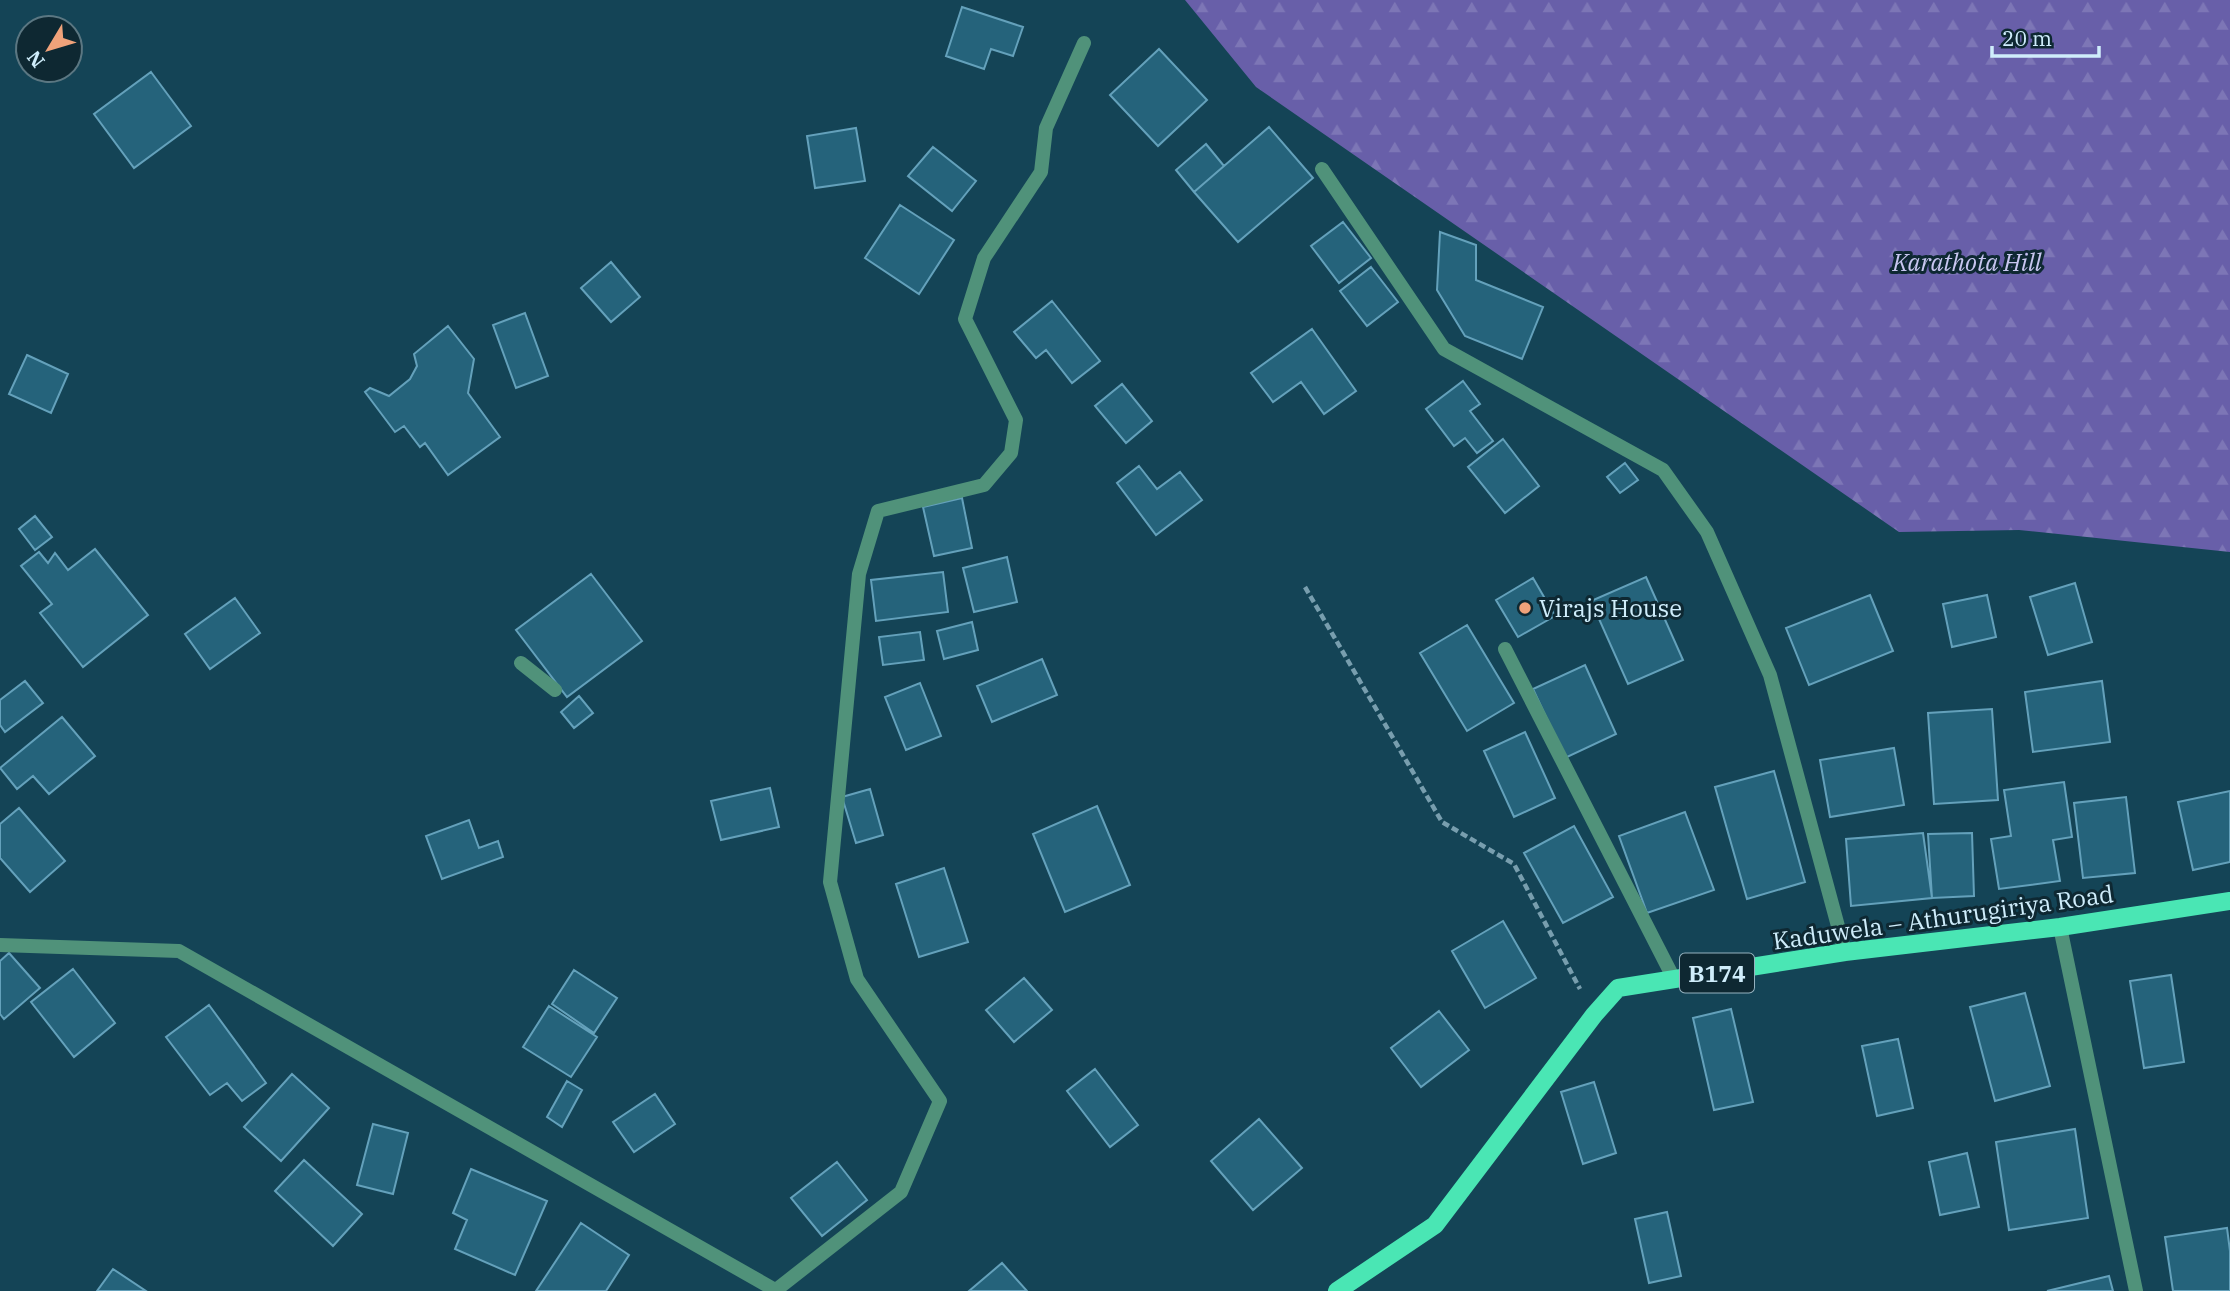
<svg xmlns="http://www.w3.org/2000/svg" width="2230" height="1291" viewBox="0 0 2230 1291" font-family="'IBM Plex Serif',serif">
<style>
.forest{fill:url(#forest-firs)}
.building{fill:#25637b;stroke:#64a1bb;stroke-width:2}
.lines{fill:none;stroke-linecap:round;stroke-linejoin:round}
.path{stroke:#789eae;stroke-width:4.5;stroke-dasharray:7 3.5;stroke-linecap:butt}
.minor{stroke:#50927a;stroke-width:14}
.primary{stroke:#4ae6b4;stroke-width:18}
.poi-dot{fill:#f0a27a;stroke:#0e2832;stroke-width:2.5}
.labels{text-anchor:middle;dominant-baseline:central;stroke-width:6;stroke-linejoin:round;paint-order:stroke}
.shield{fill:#0e2832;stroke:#95b2bf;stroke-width:2}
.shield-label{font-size:23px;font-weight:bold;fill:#cfedfb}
.park-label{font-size:24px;font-style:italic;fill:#c8c6f0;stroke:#0e2832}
.poi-label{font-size:24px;fill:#cfedfb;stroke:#0e2832;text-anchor:start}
.street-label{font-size:24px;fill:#cfedfb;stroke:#0e2832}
</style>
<defs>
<pattern id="forest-firs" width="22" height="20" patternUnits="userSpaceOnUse" patternTransform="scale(1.75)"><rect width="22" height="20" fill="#685fa9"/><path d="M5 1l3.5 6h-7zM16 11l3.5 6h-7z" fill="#7d76b6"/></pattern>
</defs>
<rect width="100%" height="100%" fill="#144456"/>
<path class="forest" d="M1185 0H2230V552L2019 530 1899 532 1256 87Z"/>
<path class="building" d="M962 7 1023 27 1013 56 991 49 984 69 946 56Z
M1159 49 1207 100 1158 146 1110 95Z
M151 72 191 126 134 168 94 114Z
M1269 127 1313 178 1238 242 1194 192Z
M856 128 865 181 815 188 807 136Z
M1206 144 1224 166 1194 192 1176 170Z
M933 147 976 181 952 211 908 176Z
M900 205 954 240 919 294 865 258Z
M1343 222 1371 258 1339 283 1311 246Z
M1440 232 1476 245V280L1543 307 1522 359 1465 336 1437 290Z
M611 262 640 297 611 322 581 288Z
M1371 267 1398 302 1367 326 1340 291Z
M1052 301 1100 361 1072 383 1046 350 1036 358 1014 332Z
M525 313 548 376 516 388 493 325Z
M448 326 474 359 468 393 500 437 448 475 425 443 420 447 404 426 395 432 365 392 370 388 389 396 410 379 417 366 414 354Z
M1312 329 1356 391 1324 414 1301 382 1273 402 1251 373Z
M27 355 68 374 51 413 9 394Z
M1463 381 1480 404 1470 411 1493 441 1477 453 1465 438 1454 446 1426 409Z
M1122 384 1152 421 1126 443 1095 406Z
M1503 439 1539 486 1505 513 1468 467Z
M1625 463 1638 480 1620 493 1607 477Z
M1139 466 1157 489 1180 472 1202 500 1156 535 1117 483Z
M962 498 972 548 934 556 923 507Z
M35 516 52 537 35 550 19 529Z
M95 549 148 615 83 667 40 613 52 604 21 566 39 552 48 563 55 553 68 570Z
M1007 557 1017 602 974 612 963 568Z
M943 572 948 612 876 621 871 580Z
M591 574 642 641 567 697 516 630Z
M1646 577 1683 660 1628 684 1591 601Z
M1533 578 1555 616 1518 637 1496 600Z
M2075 583 2092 642 2048 655 2030 597Z
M1870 595 1893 651 1809 685 1786 628Z
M1987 595 1996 637 1952 647 1943 604Z
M235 598 260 633 210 669 185 634Z
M972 622 978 650 944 659 937 631Z
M1467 625 1514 703 1467 731 1420 653Z
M920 632 924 660 883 665 879 637Z
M1042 659 1057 695 992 722 977 686Z
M1585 665 1616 734 1565 758 1533 689Z
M25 681 43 703 5 732 0 725V700Z
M2102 681 2110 742 2033 752 2025 692Z
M920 683 941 736 906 750 885 697Z
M579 696 593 713 574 728 561 712Z
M1992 709 1998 800 1934 804 1928 713Z
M62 717 95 756 49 794 33 776 17 789 0 768Z
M1525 732 1555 798 1514 817 1484 751Z
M1894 748 1904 805 1830 817 1820 760Z
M1774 771 1805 882 1747 899 1715 787Z
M2064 782 2072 837 2053 840 2060 881 1999 889 1991 839 2011 836 2004 790Z
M770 788 779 827 721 840 711 801Z
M870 789 883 835 856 843 842 797Z
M2230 791V862L2193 870 2178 802Z
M2126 797 2135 873 2083 878 2074 803Z
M1097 806 1130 885 1065 912 1033 834Z
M19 808 65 861 30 892 0 858V824Z
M1685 812 1714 890 1647 913 1619 836Z
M469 820 479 848 498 841 503 857 442 879 426 836Z
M1574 826 1613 897 1563 923 1524 853Z
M1923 833 1932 898 1851 906 1846 839Z
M1972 833 1974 896 1932 898 1928 834Z
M944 868 968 942 919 957 896 884Z
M1503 921 1536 978 1485 1008 1452 951Z
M9 953 40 988 4 1019 0 1014V961Z
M73 969 115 1023 74 1057 31 1002Z
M574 970 617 998 594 1033 552 1004Z
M2171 975 2184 1062 2144 1068 2130 981Z
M1024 978 1052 1010 1014 1042 986 1010Z
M2025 993 2050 1086 1995 1101 1970 1007Z
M209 1005 266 1083 242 1101 227 1083 210 1095 166 1037Z
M549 1006 597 1037 571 1077 523 1047Z
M1731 1009 1753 1102 1714 1110 1693 1018Z
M1439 1011 1469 1050 1421 1087 1391 1048Z
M1898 1039 1913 1108 1877 1116 1862 1046Z
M1095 1069 1138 1125 1110 1147 1067 1091Z
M292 1074 329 1108 281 1161 244 1127Z
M567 1081 582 1090 562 1127 547 1117Z
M1594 1082 1616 1153 1583 1164 1561 1092Z
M655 1094 675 1124 634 1152 613 1122Z
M1259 1119 1302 1168 1253 1210 1211 1161Z
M373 1124 408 1133 393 1194 357 1185Z
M2075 1129 2088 1218 2009 1230 1996 1142Z
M1967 1153 1979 1207 1940 1215 1929 1162Z
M304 1160 362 1214 333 1246 275 1191Z
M837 1162 867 1200 822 1236 791 1198Z
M471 1169 547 1201 515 1275 455 1249 467 1220 453 1213Z
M1667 1212 1681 1276 1649 1283 1635 1219Z
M581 1223 629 1255 606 1291H536Z
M2227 1228 2230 1251V1291H2173L2165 1237Z
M1002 1263 1027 1291H969Z
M113 1269 146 1291H97Z
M2109 1276 2113 1291H2047Z"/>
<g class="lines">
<path class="path" d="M1305 587 1442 822 1514 864 1580 989"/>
<path class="minor" d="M1322 169 1444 349 1663 470 1707 532 1770 675 1845 952
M1505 649 1674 979
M521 663 555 690
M2060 927 2136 1291
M0 945 179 951 777 1291
M776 1290 901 1192 940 1101 857 979 830 882 859 574 878 511 984 485 1011 453 1016 420 965 319 984 258 1041 172 1046 128 1084 43"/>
<path class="primary" d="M1337 1291 1435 1225 1594 1015 1618 988 1845 952 2060 927 2230 901"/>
</g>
<circle class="poi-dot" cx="1525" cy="608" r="7"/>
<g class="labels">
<rect class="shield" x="1680" y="953.5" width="74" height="39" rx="5"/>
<g class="shield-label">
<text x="1717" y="973">B174</text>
</g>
<g class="park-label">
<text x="1967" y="262">Karathota Hill</text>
</g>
<g class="poi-label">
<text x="1539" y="608">Virajs House</text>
</g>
<g class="street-label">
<text transform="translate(1943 917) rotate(-8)">Kaduwela – Athurugiriya Road</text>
</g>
</g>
<g transform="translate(49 49) rotate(232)"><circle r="33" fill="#0e2832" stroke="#5b7782" stroke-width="2"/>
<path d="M0-5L12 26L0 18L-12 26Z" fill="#f0a27a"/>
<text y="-10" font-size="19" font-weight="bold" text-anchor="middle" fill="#cfedfb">N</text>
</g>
<path d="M1992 46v10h107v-10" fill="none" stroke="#cfedfb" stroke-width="3.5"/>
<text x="2002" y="46" font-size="21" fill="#cfedfb" stroke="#0e2832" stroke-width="5" paint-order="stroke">20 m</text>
</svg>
